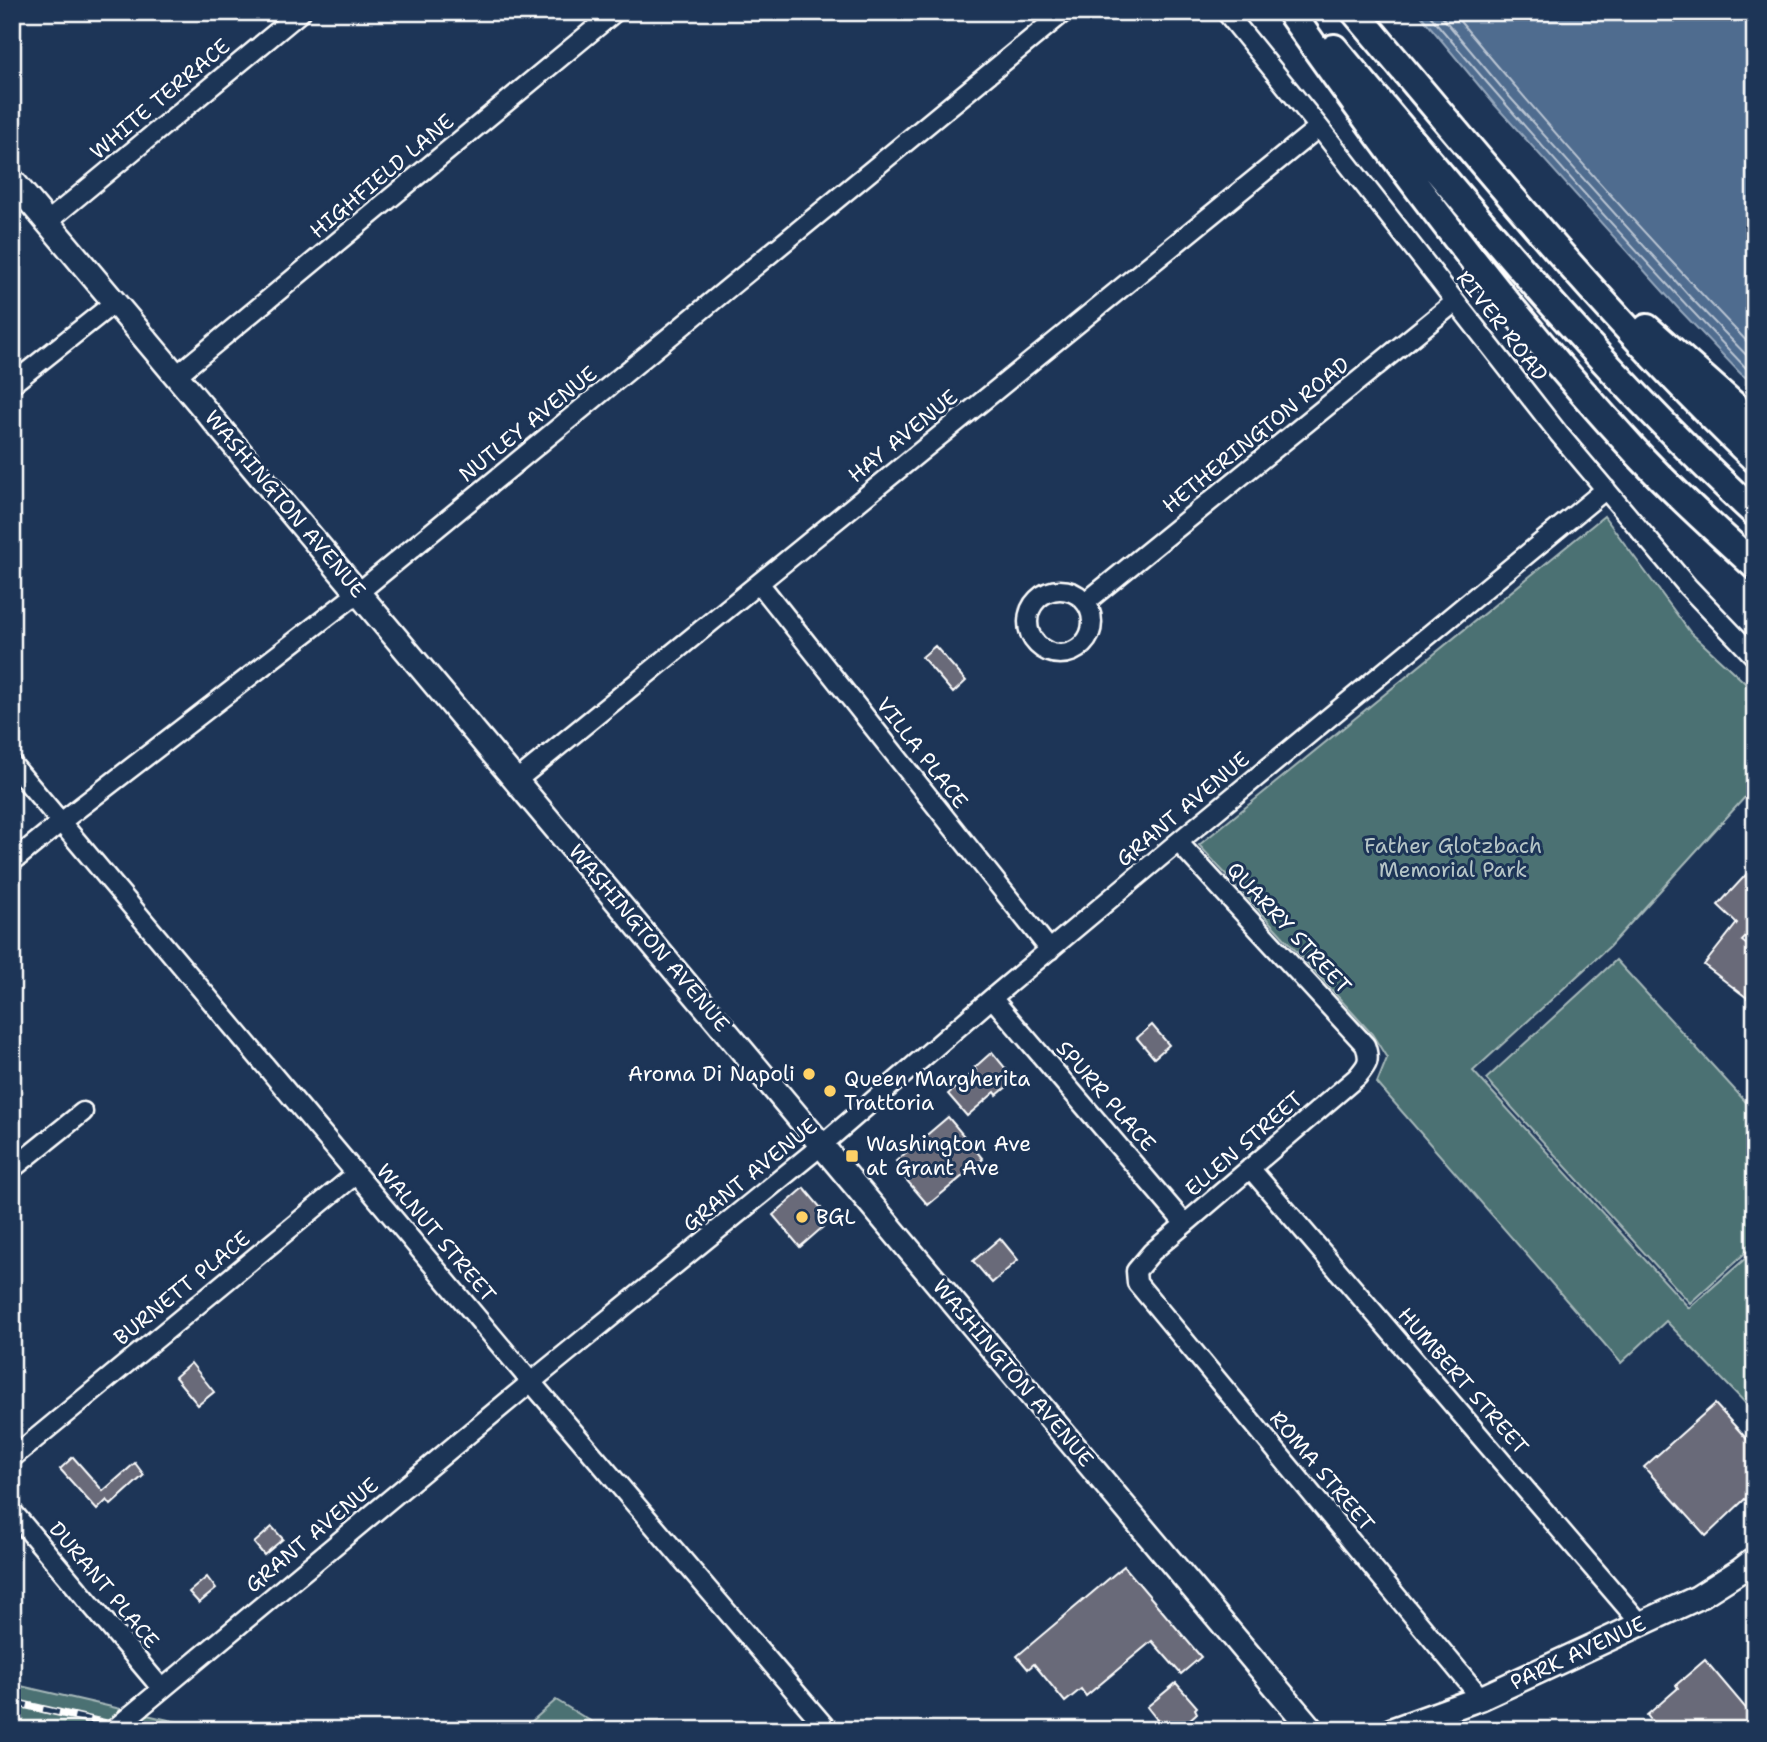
<svg xmlns="http://www.w3.org/2000/svg" width="1767" height="1742" viewBox="0 0 1767 1742" font-family="'Shantell Sans',sans-serif">
<style>
.green{fill:#4c7173;stroke:#a6b8b9;stroke-width:2}
.water{fill:#4f6c8f;stroke:#95a7bc;stroke-width:2}
.lines{fill:none;stroke-linecap:round;stroke-linejoin:round}
.shore{stroke:#b9c4d2;stroke-width:2}
.building{fill:#696a79;stroke:#fff;stroke-width:2}
.minor-casing{stroke:#fff;stroke-width:23}
.major-casing{stroke:#fff;stroke-width:28}
.highway-casing{stroke:#fff;stroke-width:32}
.minor{stroke:#1d3557;stroke-width:18}
.major{stroke:#1d3557;stroke-width:23}
.highway{stroke:#1d3557;stroke-width:26}
.rail-casing{stroke:#fff;stroke-width:8}
.rail{stroke:#1d3557;stroke-width:5;stroke-dasharray:16;stroke-linecap:butt}
.poi-dot{fill:#ffd166;stroke:#1d3557;stroke-width:2.5}
.labels{text-anchor:middle;dominant-baseline:central;stroke-width:6;stroke-linejoin:round;paint-order:stroke}
.street-label{font-size:21px;fill:#fff;stroke:#1d3557}
.park-label{font-size:21px;fill:#b7c6c7;stroke:#1d3557}
.poi-label{font-size:21px;fill:#fff;stroke:#1d3557;text-anchor:start}
</style>
<rect width="100%" height="100%" fill="#1d3557"/>
<filter id="ink" filterUnits="userSpaceOnUse"><feTurbulence type="fractalNoise" baseFrequency=".0143" numOctaves="2"/><feDisplacementMap in="SourceGraphic" scale="14" xChannelSelector="R" yChannelSelector="G"/><feConvolveMatrix kernelMatrix="1 2 1 2 8 2 1 2 1" color-interpolation-filters="sRGB"/></filter>
<g filter="url(#ink)">
<path class="green" d="M1604 516 1690 632 1755 692V786L1609 947 1473 1071 1689 1308 1755 1250V1413L1666 1321 1621 1363 1377 1083 1387 1058 1372 1034 1199 845Z
M1616 960 1755 1112V1244L1690 1303 1486 1079Z
M12 1684 212 1730H45L12 1723Z
M556 1700 605 1730H522Z"/>
<path class="water" d="M1418 12H1755V384L1741 374 1678 308 1495 105Z"/>
<g class="lines">
<path class="shore" d="M1427 12C1529 134 1636 253 1746 368L1755 375
M1438 12 1507 94 1690 297 1755 364
M1452 12C1549 128 1650 241 1755 350"/>
</g>
<path class="building" d="M935 646 966 681 953 693 922 657Z
M1755 865V928L1742 941 1755 951V1004L1704 965 1737 923 1718 905Z
M1152 1025 1169 1045 1154 1058 1137 1038Z
M992 1052 1015 1080 997 1095 995 1092 967 1116 948 1094 976 1070 974 1068Z
M948 1117 983 1159 928 1205 903 1176 906 1173 896 1161Z
M804 1188 831 1220 800 1247 773 1215Z
M1000 1238 1018 1260 992 1283 973 1261Z
M191 1363 214 1392 198 1405 175 1377Z
M1715 1404 1755 1448V1510L1745 1499 1706 1536 1644 1467Z
M73 1457 103 1491 135 1463 144 1475 111 1505 107 1500 97 1510 60 1469Z
M272 1527 283 1539 264 1555 254 1543Z
M1124 1566 1201 1657 1181 1674 1152 1641 1086 1696 1081 1689 1065 1702 1034 1664 1028 1669 1017 1656Z
M207 1577 216 1589 199 1603 189 1592Z
M1705 1660 1755 1719V1730H1659L1647 1715 1678 1688 1676 1685Z
M1176 1683 1197 1707 1195 1709 1197 1713 1178 1730H1165L1147 1707Z"/>
<g class="lines">
<defs>
<path id="minor" d="M1226 12 1319 127 1559 434 1688 587 1755 657
M47 222 301 12
M177 375 615 12
M12 384 115 302
M759 583 1050 950
M1028 622a32 32 0 1 1 64 0a32 32 0 1 1-64 0Z
M1086 602 1455 302
M12 764 531 1382 828 1730
M517 780 1319 127
M1178 842 1365 1045C1371 1061 1367 1065 1357 1077L1152 1252 1136 1271 1137 1283 1481 1698
M12 862 61 822 359 592 1064 12
M992 998 1185 1224
M1250 1168 1641 1624
M12 1169 83 1112
M12 1458 356 1174
M12 1511 162 1689
M113 1730 531 1382 822 1145 992 998 1178 842 1606 489"/>
<path id="major" d="M12 180 1312 1730
M1392 1730 1481 1698 1697 1598 1741 1570 1755 1559"/>
<path id="highway" d="M1290 12C1398 165 1510 316 1637 453 1674 493 1715 529 1755 566
M1355 12C1484 165 1610 320 1755 459
M1334 48C1469 208 1601 371 1755 513
M1647 328 1755 424"/>
</defs>
<use href="#minor" class="minor-casing"/>
<use href="#major" class="major-casing"/>
<use href="#highway" class="highway-casing"/>
<use href="#minor" class="minor"/>
<use href="#major" class="major"/>
<use href="#highway" class="highway"/>
<defs>
<path id="rail" d="M12 1702 135 1730"/>
</defs>
<use href="#rail" class="rail-casing"/>
<use href="#rail" class="rail"/>
</g>
</g>
<g class="poi-dot">
<circle cx="809" cy="1074" r="7"/>
<circle cx="830" cy="1091" r="7"/>
<rect x="845" y="1149" width="14" height="14" rx="3.5"/>
<circle cx="802" cy="1217" r="7"/>
</g>
<g class="labels">
<g class="street-label">
<text transform="translate(160 99) rotate(-40)">WHITE TERRACE</text>
<text transform="translate(382 176) rotate(-40)">HIGHFIELD LANE</text>
<text transform="translate(1502 326) rotate(52)">RIVER ROAD</text>
<text transform="translate(528 424) rotate(-39)">NUTLEY AVENUE</text>
<text transform="translate(1256 435) rotate(-39)">HETHERINGTON ROAD</text>
<text transform="translate(903 436) rotate(-39)">HAY AVENUE</text>
<text transform="translate(285 504) rotate(50)">WASHINGTON AVENUE</text>
<text transform="translate(922 753) rotate(52)">VILLA PLACE</text>
<text transform="translate(1183 809) rotate(-40)">GRANT AVENUE</text>
<text transform="translate(1289 928) rotate(47)">QUARRY STREET</text>
<text transform="translate(649 938) rotate(50)">WASHINGTON AVENUE</text>
<text transform="translate(1106 1096) rotate(49)">SPURR PLACE</text>
<text transform="translate(1244 1144) rotate(-41)">ELLEN STREET</text>
<text transform="translate(750 1175) rotate(-39)">GRANT AVENUE</text>
<text transform="translate(436 1233) rotate(50)">WALNUT STREET</text>
<text transform="translate(182 1288) rotate(-39)">BURNETT PLACE</text>
<text transform="translate(1013 1373) rotate(50)">WASHINGTON AVENUE</text>
<text transform="translate(1463 1381) rotate(49)">HUMBERT STREET</text>
<text transform="translate(1322 1471) rotate(50)">ROMA STREET</text>
<text transform="translate(312 1535) rotate(-40)">GRANT AVENUE</text>
<text transform="translate(104 1585) rotate(50)">DURANT PLACE</text>
<text transform="translate(1578 1653) rotate(-25)">PARK AVENUE</text>
</g>
<g class="park-label">
<text x="1453" y="846">Father Glotzbach<tspan x="1453" dy="24">Memorial Park</tspan></text>
</g>
<g class="poi-label">
<text x="795" y="1074" text-anchor="end">Aroma Di Napoli</text>
<text x="844" y="1079">Queen Margherita<tspan x="844" dy="24">Trattoria</tspan></text>
<text x="866" y="1144">Washington Ave<tspan x="866" dy="24">at Grant Ave</tspan></text>
<text x="816" y="1217">BGL</text>
</g>
</g>
<rect width="1767" height="1742" fill="none" stroke="#1d3557" stroke-width="42"/>
<rect x="21" y="21" width="1725" height="1700" fill="none" stroke="#fff" stroke-width="2.5" filter="url(#ink)"/>
</svg>
